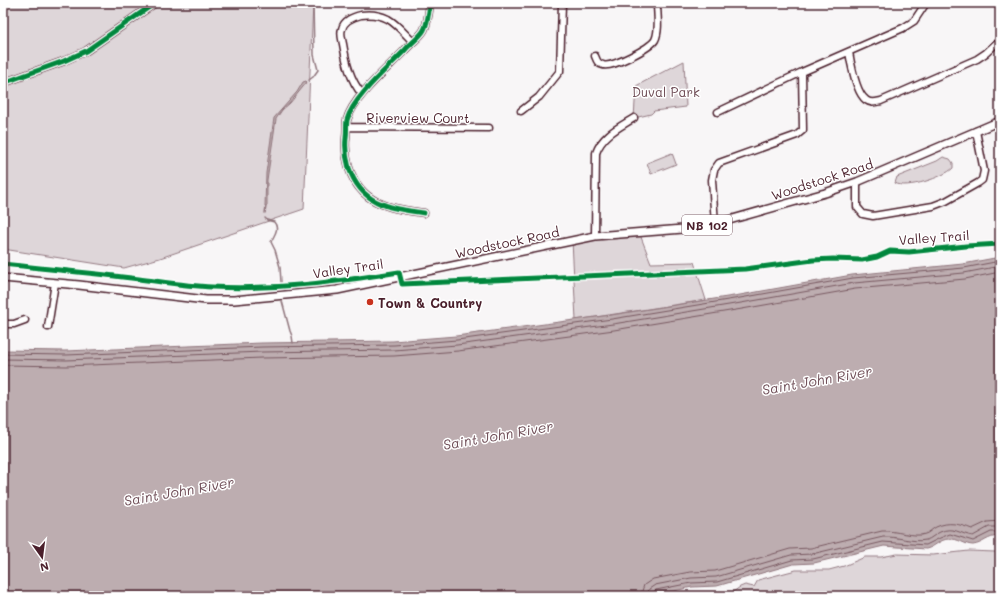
<svg xmlns="http://www.w3.org/2000/svg" width="1003" height="599" viewBox="0 0 1003 599" font-family="Mali,sans-serif">
<style>
.green{fill:#ded6d9;stroke:#947a82}
.water{fill:#bdadb0;stroke:#8f747b}
.lines{fill:none;stroke-linecap:round;stroke-linejoin:round}
.shore{stroke:#785860;stroke-width:1}
.stream{stroke:#8f747b;stroke-width:1.5}
.minor-casing{stroke:#4a1f2b;stroke-width:9}
.major-casing{stroke:#4a1f2b;stroke-width:10}
.minor{stroke:#fff;stroke-width:6}
.major{stroke:#fff;stroke-width:7}
.cycleway-casing{stroke:#fff;stroke-width:8}
.cycleway{stroke:#00873e;stroke-width:5}
.poi-dot{fill:#c8321e;stroke:#fff;stroke-width:1.5}
.labels{text-anchor:middle;dominant-baseline:central;stroke-width:3;stroke-linejoin:round;paint-order:stroke}
.shield{fill:#fff;stroke:#80626b;stroke-width:1}
.shield-label{font-size:12px;font-weight:bold;fill:#4a1f2b}
.park-label{font-size:13px;fill:#6f4d56;stroke:#fff}
.street-label{font-size:13px;fill:#4a1f2b;stroke:#fff}
.poi-label{font-size:13px;font-weight:bold;fill:#4a1f2b;stroke:#fff;text-anchor:start}
.water-label{font-size:14px;font-style:italic;fill:#72515a;stroke:#fff}
</style>
<rect width="100%" height="100%" fill="#f8f6f7"/>
<filter id="ink" filterUnits="userSpaceOnUse"><feTurbulence type="fractalNoise" baseFrequency=".025" numOctaves="2"/><feDisplacementMap in="SourceGraphic" scale="8" xChannelSelector="R" yChannelSelector="G"/><feConvolveMatrix kernelMatrix="1 2 1 2 8 2 1 2 1" color-interpolation-filters="sRGB"/></filter>
<g filter="url(#ink)">
<path class="green" d="M3 3H313L304 209 160 258 124 268 3 249Z
M684 61 686 107 654 111 651 114 634 118 636 86Z
M672 153 676 164 651 174 647 163Z
M943 157 950 159 953 163V168C944 177 906 190 895 183L897 177 937 161Z
M639 232 651 263 694 262 706 300 576 320 572 240Z
M969 551 995 552 1000 554V596H712L720 593 733 592 740 587 745 585 754 587 758 580 796 570H829L844 566 865 557H881L897 554 933 555Z"/>
<path class="water" d="M306 81 307 82 290 103 282 110 276 119 267 180V206H265L266 173 274 118 297 92 303 82Z
M1000 257V536C987 536 983 544 973 545 965 545 958 538 949 539 940 539 935 547 926 549L884 546 814 563 793 564 717 586 692 587 665 593 645 596H3V350L65 351 262 343 393 341 456 336 611 315 740 295 852 275 963 264Z"/>
<g class="lines">
<path class="shore" d="M3 354 66 355 262 347 394 345 457 340 612 319 740 298 853 278 964 268 1000 261
M3 359 66 360 262 352 394 350 457 345 613 324 741 303 854 283 964 273 1000 266
M3 365 66 366 262 358 394 356 458 351 614 330 742 309 855 289 965 279 1000 272
M641 596 642 591 644 585 653 579 690 572 715 571 790 549 811 548 882 531C895 530 915 538 925 534 929 533 932 529 936 527 949 521 959 524 972 529L987 522 1000 521
M647 596 649 589 655 585 691 578 716 577 791 555 812 554 883 537C897 536 912 543 926 540 931 539 935 534 940 532 953 526 960 534 973 536L989 527H1000
M652 596 653 592 656 590 691 583 717 582 792 560 813 559 883 542 926 545 940 538 950 534 973 541 991 532H1000"/>
<path class="stream" d="M309 80 313 77 318 70 314 55 313 3
M265 213 266 206
M265 218 267 220 274 222C280 229 274 235 271 242L275 250 280 267 281 282
M282 301 290 331 292 336 293 343"/>
<defs>
<path id="minor" d="M849 52C851 64 856 93 866 100 871 104 876 102 881 101L977 59 986 53 1000 40
M595 56C597 61 598 64 603 65 612 68 650 48 655 40 660 30 657 14 657 3
M3 83 64 61 86 51 155 3
M362 94C350 80 346 62 343 44 342 39 340 33 342 29 344 20 353 17 361 15 369 14 380 15 388 19 397 24 405 34 413 42
M521 111 539 97 560 71 562 3
M718 112 802 72 903 28 914 21 926 3
M347 127 489 128
M857 182V207L863 214 873 216 933 206 946 201 978 183 982 180 984 171 976 131
M424 213C391 208 362 206 349 168 346 158 345 148 346 138 347 132 346 125 347 120 353 97 389 67 405 50 411 43 420 37 424 30 428 22 429 12 430 3
M715 224 712 180 714 170 719 163 797 135 803 130 802 72
M595 236 596 153C602 135 620 127 634 118
M3 324H14L25 320
M48 327 55 283"/>
<path id="major" d="M3 278 79 285 206 300H234L337 290 595 236 683 229 715 224 825 193 857 182 1000 121"/>
</defs>
<use href="#minor" class="minor-casing"/>
<use href="#major" class="major-casing"/>
<use href="#minor" class="minor"/>
<use href="#major" class="major"/>
<defs>
<path id="cycleway" d="M3 83 64 61 86 51 155 3
M424 213C391 208 362 206 349 168 346 158 345 148 346 138 347 132 346 125 347 120 353 97 389 67 405 50 411 43 420 37 424 30 428 22 429 12 430 3
M3 264C48 269 94 273 139 279 163 282 187 286 212 287 275 290 337 282 399 272L402 284 745 269 813 260 833 259 862 260 877 257 890 251 909 252 966 246 1000 244"/>
</defs>
<use href="#cycleway" class="cycleway-casing"/>
<use href="#cycleway" class="cycleway"/>
</g>
</g>
<circle class="poi-dot" cx="370" cy="302" r="4"/>
<g class="labels">
<rect class="shield" x="682" y="215" width="50" height="20" rx="3"/>
<g class="shield-label">
<text x="707" y="225">NB 102</text>
</g>
<g class="park-label">
<text x="666" y="91">Duval Park</text>
</g>
<g class="street-label">
<text x="418" y="117">Riverview Court</text>
<text transform="translate(822 179) rotate(-18)">Woodstock Road</text>
<text transform="translate(934 237) rotate(-4)">Valley Trail</text>
<text transform="translate(507 242) rotate(-12)">Woodstock Road</text>
<text transform="translate(348 268) rotate(-8)">Valley Trail</text>
</g>
<g class="poi-label">
<text x="378" y="302">Town &amp; Country</text>
</g>
<g class="water-label">
<text transform="translate(817 380) rotate(-10)">Saint John River</text>
<text transform="translate(498 435) rotate(-10)">Saint John River</text>
<text transform="translate(179 491) rotate(-10)">Saint John River</text>
</g>
</g>
<rect width="1003" height="599" fill="none" stroke="#fff" stroke-width="16"/>
<rect x="8" y="8" width="987" height="583" fill="none" stroke="#4a1f2b" stroke-width="1.5" filter="url(#ink)"/>
<g transform="translate(42 557) rotate(166)" stroke="#ffffff" stroke-width="3" paint-order="stroke">
<path d="M0-3L7 15L0 10L-7 15Z" fill="#4a1f2b"/>
<text y="-6" font-size="11" font-weight="bold" text-anchor="middle" fill="#4a1f2b">N</text>
</g>
</svg>
